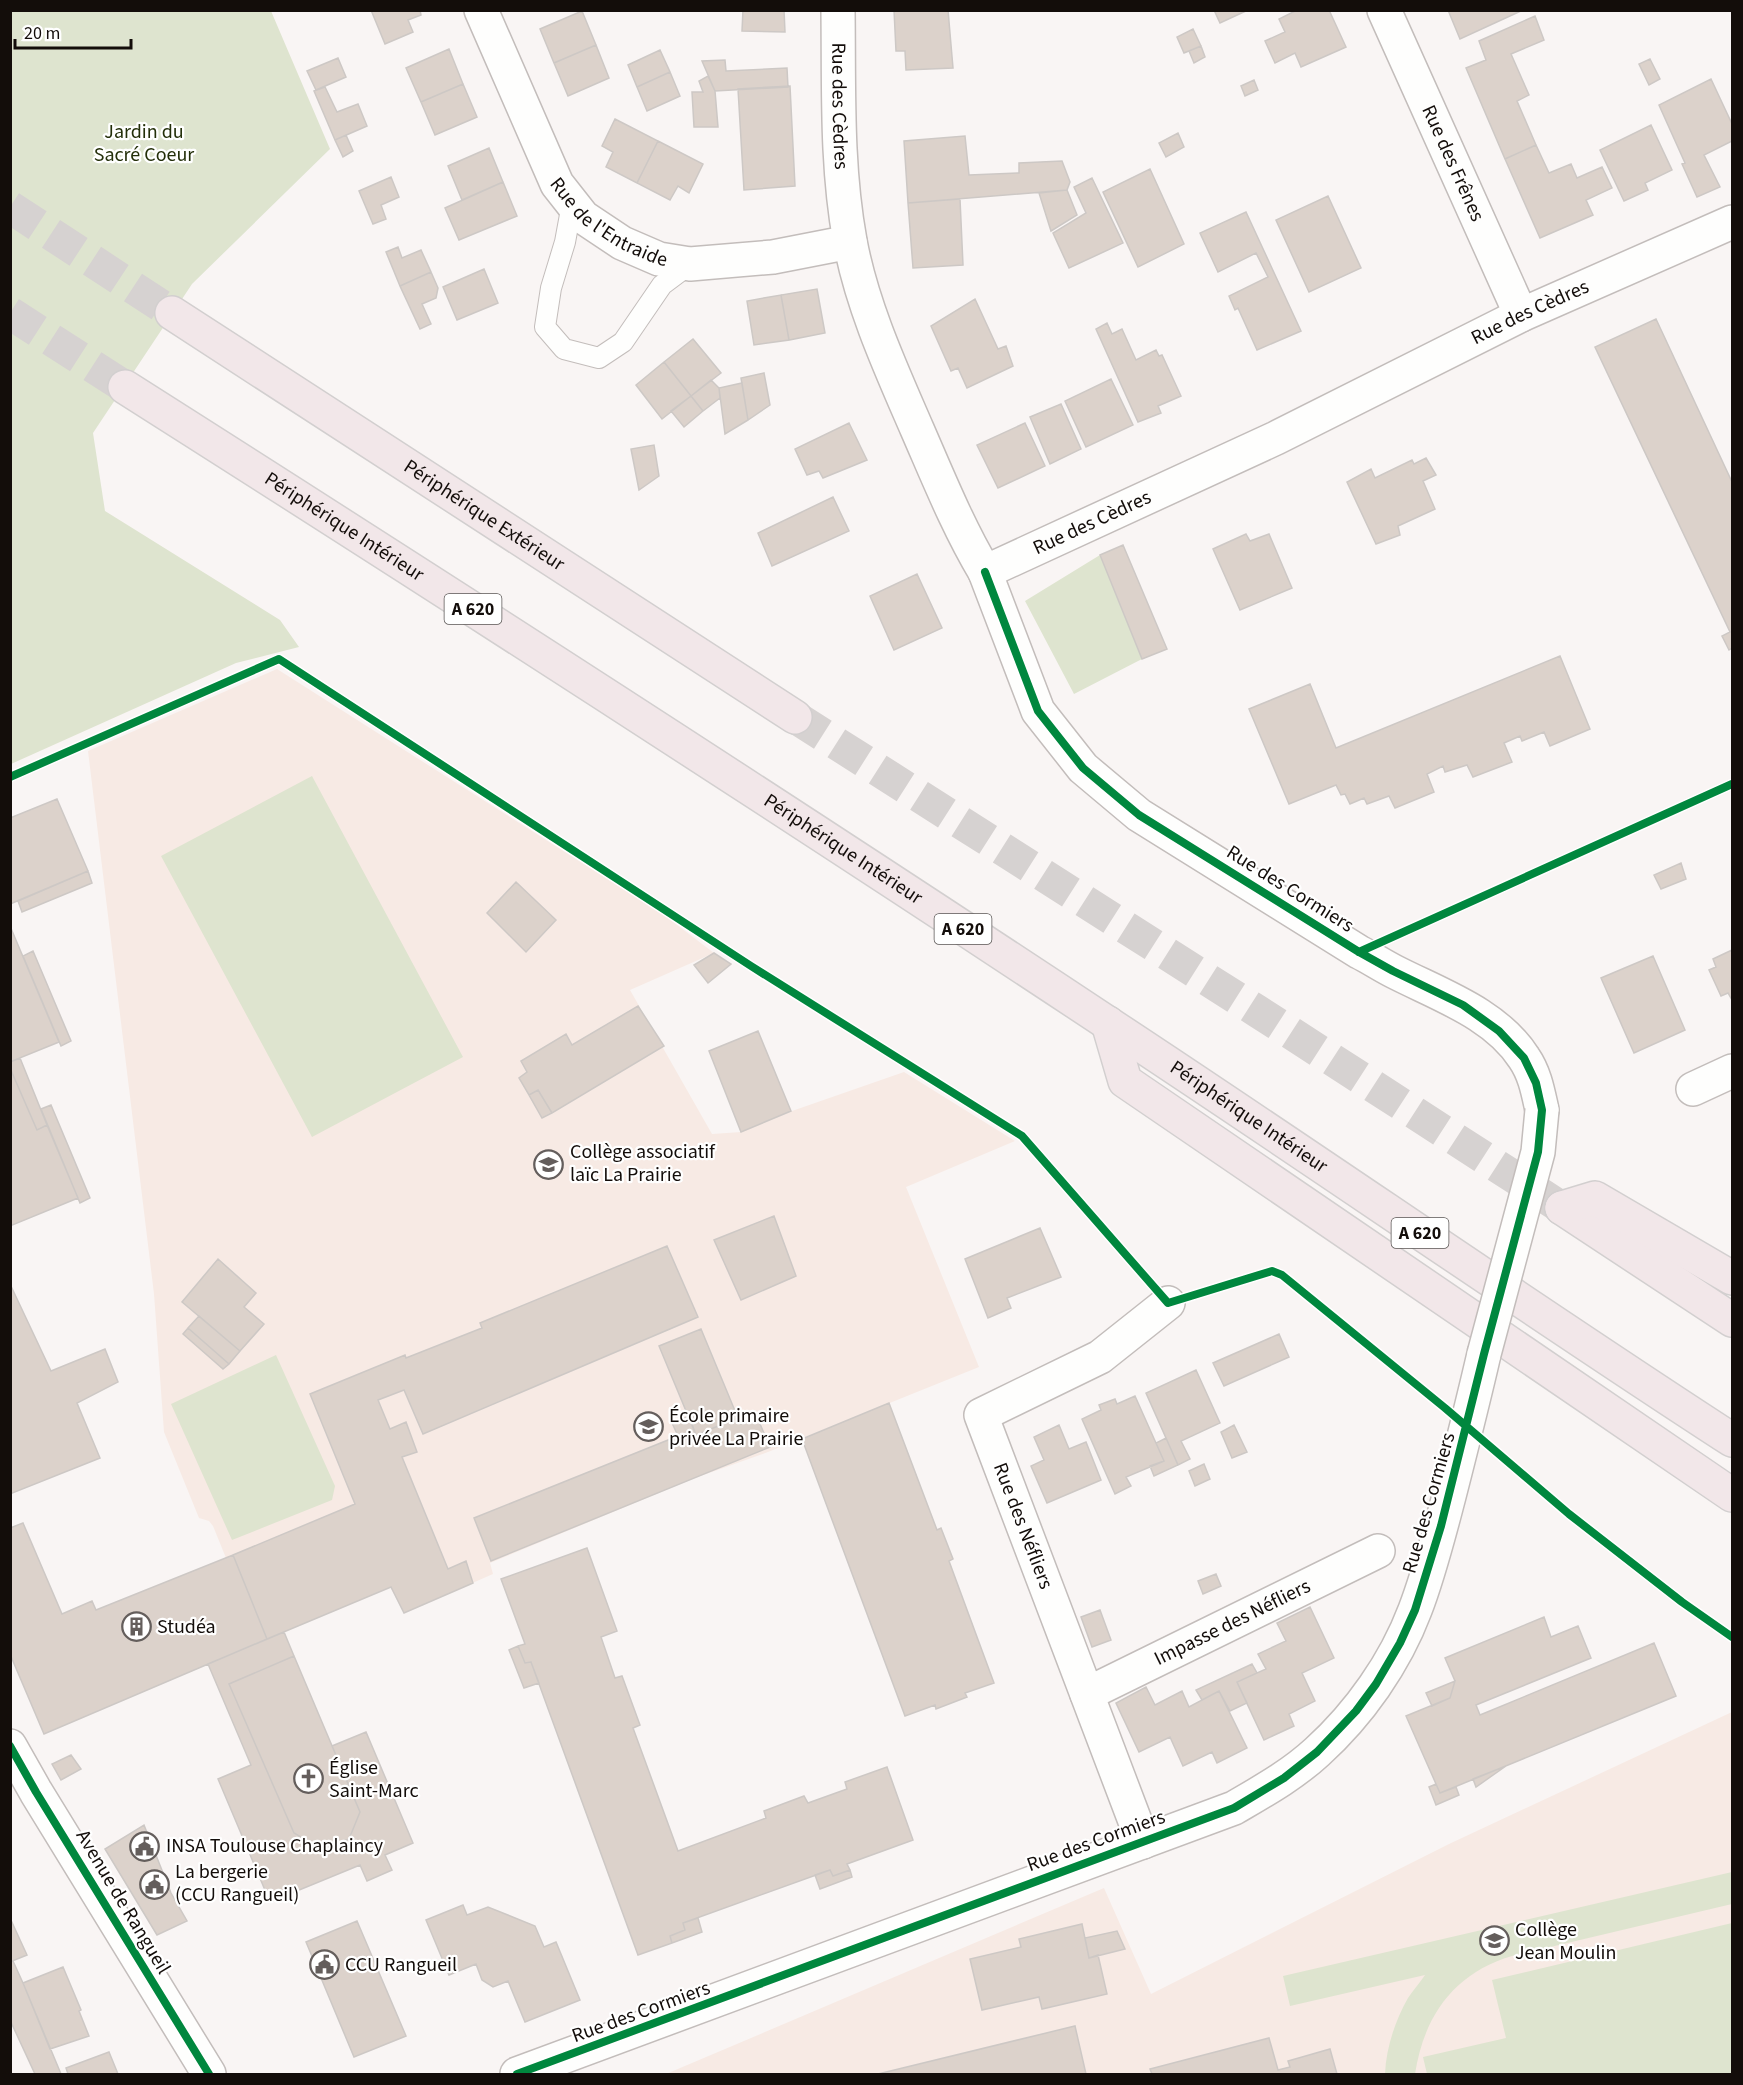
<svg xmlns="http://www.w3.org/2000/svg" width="1743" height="2085" viewBox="0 0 1743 2085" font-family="'Source Sans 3',sans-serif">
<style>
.built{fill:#f7eae4}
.green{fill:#dee4cf}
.building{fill:#dcd2cb;stroke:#cdc8c5;stroke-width:1.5}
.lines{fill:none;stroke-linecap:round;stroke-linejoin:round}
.motorway-tunnel{stroke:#d6d2d1;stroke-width:33;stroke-dasharray:33 16;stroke-linecap:butt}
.service-casing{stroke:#c3bdbb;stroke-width:22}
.minor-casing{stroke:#c3bdbb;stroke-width:36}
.tertiary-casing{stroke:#c3bdbb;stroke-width:36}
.motorway-casing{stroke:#d2cfcf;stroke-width:36}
.service{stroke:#fefefd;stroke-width:20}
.minor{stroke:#fefefd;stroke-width:33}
.tertiary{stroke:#fefefd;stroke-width:33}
.motorway{stroke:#f2e7e9;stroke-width:33}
.minor-bridge-casing{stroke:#c3bdbb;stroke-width:36;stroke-linecap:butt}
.minor-bridge{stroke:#fefefd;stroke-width:33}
.cycleway-casing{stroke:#fff;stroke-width:11}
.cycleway{stroke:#00873e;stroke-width:8}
.labels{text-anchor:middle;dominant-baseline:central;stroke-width:4.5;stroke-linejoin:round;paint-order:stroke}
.shield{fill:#fff;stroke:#5a5654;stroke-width:1.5}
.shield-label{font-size:18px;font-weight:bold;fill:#130d0a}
.street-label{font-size:20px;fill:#130d0a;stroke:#fff}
.park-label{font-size:20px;fill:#232f09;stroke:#fff}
.poi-label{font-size:20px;fill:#130d0a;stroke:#fff;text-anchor:start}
</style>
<rect width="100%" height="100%" fill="#f9f5f4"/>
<path class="built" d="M277 669 664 915 714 953 630 990 712 1134 741 1132 792 1111 904 1072 1015 1141 906 1187 979 1367 768 1452 695 1478 490 1563 493 1574 404 1613 390 1587 267 1639 234 1555 226 1558 213 1526 209 1521 199 1518 164 1432 154 1294 88 751Z
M1732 1712V2074H666L1104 1888 1151 1994 1449 1844Z"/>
<path class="green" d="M10 11H271L330 149 192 284 93 433 105 511 280 620 299 647 236 663 11 764Z
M1100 555 1142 659 1074 694 1025 601Z
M312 776 463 1057 312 1137 161 856Z
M276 1355 335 1486 332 1500 232 1540 171 1404Z
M1732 1872V1904L1512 1956C1454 1973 1424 2016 1415 2074H1385C1386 2048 1395 2021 1408 1998 1413 1990 1420 1983 1425 1975L1290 2006 1283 1976Z
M1732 1923V2074H1427L1423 2057 1506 2038 1492 1980Z"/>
<path class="building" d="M371 10H420L421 15 408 20 413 32 385 44Z
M743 10H784L785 32 742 31Z
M894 10H948L953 68 906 70 905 51H896Z
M1214 10H1248L1220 23Z
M1297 10H1329L1346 47 1301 67 1295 53 1275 63 1265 41 1285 32 1279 19Z
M1448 10H1523L1460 39Z
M582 11 596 45 554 63 540 29Z
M1535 16 1544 40 1511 54 1529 95 1517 101 1536 145 1505 159 1466 68 1486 60 1479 41Z
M1193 29 1201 46 1184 53 1177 37Z
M596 45 609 78 568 96 554 63Z
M1201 46 1205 57 1194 63 1189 51Z
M449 49 463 84 421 102 406 68Z
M660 50 670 72 637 87 628 65Z
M338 58 346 77 316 90 307 71Z
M1650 59 1660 79 1649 85 1639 64Z
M725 60 726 71 787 68 788 87 715 91 702 61Z
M670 72 680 96 647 111 637 87Z
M708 76 715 91 718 127H694L692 92H703L699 81Z
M1711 79 1732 124V141L1704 155 1720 187 1697 197 1682 164 1685 163 1659 105Z
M1254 80 1258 90 1245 96 1241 86Z
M463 84 477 117 435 135 421 102Z
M790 86 795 186 744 190 738 89Z
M325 87 337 112 358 104 367 126 335 140 314 91Z
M615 119 658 141 637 183 606 167 613 152 602 146Z
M1651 125 1672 170 1645 183 1648 190 1624 201 1600 150Z
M1178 133 1184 147 1166 157 1159 143Z
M346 135 353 151 343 157 335 140Z
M965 136 969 175 1019 173V163L1062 161 1070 182 1067 190 908 203 904 141Z
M658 141 703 164 689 193 678 186 670 200 637 183Z
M1536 145 1549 173 1571 164 1577 178 1602 167 1612 188 1586 200 1593 215 1540 238 1505 159Z
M489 148 503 182 462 200 448 166Z
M1150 169 1184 244 1138 267 1103 192Z
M391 177 399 197 381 205 386 219 373 224 359 191Z
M1092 178 1123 243 1069 268 1053 233 1086 213 1074 187Z
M503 182 517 216 459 240 445 208Z
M1067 190 1077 215 1051 231 1039 193Z
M1328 196 1361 268 1309 292 1276 220Z
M960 199 963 265 913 268 908 203Z
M1246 212 1301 331 1257 350 1238 308 1235 310 1229 296 1268 277 1256 253 1218 272 1200 233Z
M398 247 402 258 421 250 431 272 400 286 386 252Z
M484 269 498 303 457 320 443 287Z
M431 272 438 288 436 298 422 304 431 324 420 329 400 286Z
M817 289 825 333 789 340 781 295Z
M781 295 789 340 754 345 747 301Z
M975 299 998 349 1006 346 1013 366 967 388 958 368 951 371 931 326Z
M1656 319 1732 482V648L1729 650 1722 636 1730 632 1595 347Z
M1107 323 1112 334 1122 329 1136 360 1156 350 1159 356 1162 355 1181 396 1158 406 1161 413 1138 422 1096 329Z
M693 339 721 373 691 396 664 362Z
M664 362 691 396 662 419 636 385Z
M764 373 770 405 748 420 741 378Z
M1111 379 1133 425 1086 447 1065 401Z
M711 380 719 388 720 398 703 411 691 396Z
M742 383 748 420 725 434 719 388Z
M691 396 703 411 684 427 671 411Z
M1061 404 1081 449 1050 464 1030 417Z
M849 423 867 460 823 478 819 471 807 475 795 449Z
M1025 423 1045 466 998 488 977 445Z
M654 445 659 476 639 490 631 449Z
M1426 458 1436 475 1423 481 1435 509 1398 526 1400 535 1376 544 1347 482 1371 469 1375 478 1412 460 1414 464Z
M833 497 849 531 772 566 758 533Z
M1246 534 1250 541 1269 534 1292 588 1240 610 1213 549Z
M1123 545 1167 649 1142 659 1100 555Z
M917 574 942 628 894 650 870 596Z
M1560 656 1590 729 1550 746 1544 732 1522 741 1520 736 1504 743 1512 762 1473 777 1467 765 1445 772 1443 766 1427 774 1434 792 1395 808 1389 796 1367 804 1364 798 1350 804 1345 794 1341 795 1336 785 1289 804 1249 709 1310 684 1336 748Z
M57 799 88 871 10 904V818Z
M1681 863 1686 879 1661 889 1654 875Z
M88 871 92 883 22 912 18 901Z
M516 882 556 920 526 952 487 913Z
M10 926 59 1042 10 1062Z
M1732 950V1000L1728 993 1721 996 1709 970 1716 967 1713 959Z
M33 951 71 1041 61 1046 23 956Z
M714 953 731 964 708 983 694 965Z
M1653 956 1685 1030 1634 1053 1601 978Z
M638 1006 664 1046 552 1113 538 1090 529 1095 519 1078 527 1072 521 1061 566 1034 572 1045Z
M758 1031 791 1111 741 1132 709 1051Z
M20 1058 47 1125 37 1130 10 1068V1062Z
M10 1068 37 1130 47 1125 78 1198 10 1226Z
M538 1090 552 1113 542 1118 529 1095Z
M51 1105 90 1198 80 1203 41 1109Z
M774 1216 796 1276 741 1300 714 1240Z
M1040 1228 1061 1277 1007 1298 1011 1308 988 1318 965 1259Z
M667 1246 698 1317 423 1434 404 1390 378 1400 390 1429 406 1422 417 1452 402 1457 448 1569 466 1561 473 1583 404 1613 391 1587 267 1639 233 1555 355 1504 310 1394 405 1355 406 1358 482 1328 480 1323Z
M218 1259 256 1293 244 1307 264 1324 240 1351 182 1302Z
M10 1284 51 1371 105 1349 118 1382 77 1403 100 1458 10 1494Z
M199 1316 240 1351 229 1364 188 1328Z
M188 1328 229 1364 223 1369 183 1334Z
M701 1329 738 1418 696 1435 659 1346Z
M1279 1334 1289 1357 1224 1386 1213 1363Z
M1196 1370 1220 1423 1181 1441 1190 1459 1178 1465 1146 1393Z
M1135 1396 1164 1461 1126 1477 1131 1486 1115 1494 1082 1419 1101 1410 1099 1405 1115 1399 1117 1404Z
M889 1403 937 1530 941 1528 953 1559 949 1561 994 1683 965 1693 967 1697 936 1709 935 1705 905 1716 802 1439Z
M689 1416 696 1435 738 1418 741 1424 757 1417 770 1447 491 1561 474 1518 678 1436 672 1423Z
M1059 1425 1069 1449 1086 1442 1101 1480 1047 1503 1031 1466 1044 1460 1034 1437Z
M1234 1425 1247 1452 1232 1458 1221 1432Z
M1166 1438 1178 1465 1154 1476 1150 1466 1164 1461 1156 1443Z
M1204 1464 1210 1479 1195 1486 1189 1471Z
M23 1523 62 1614 92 1601 96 1610 233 1555 267 1639 44 1734 10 1654V1528Z
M587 1548 617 1631 601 1637 615 1678 622 1676 640 1725 633 1728 678 1851 766 1818 764 1811 804 1796 808 1803 847 1789 845 1782 887 1767 913 1840 847 1864 850 1870 833 1876 830 1870 683 1923 685 1930 670 1936 672 1943 638 1955 531 1662 525 1663 518 1646 525 1644 501 1579Z
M1216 1574 1221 1586 1203 1594 1198 1581Z
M1310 1607 1334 1658 1302 1673 1315 1701 1289 1714 1294 1726 1264 1740 1237 1682 1266 1669 1258 1654 1286 1641 1277 1623Z
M1100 1610 1111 1640 1092 1647 1081 1617Z
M1544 1617 1551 1637 1578 1626 1591 1658 1476 1705 1480 1715 1654 1643 1676 1696 1440 1793 1406 1716 1450 1698 1455 1681 1445 1658Z
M284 1632 294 1656 229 1684 294 1833 321 1849 349 1839 360 1812 332 1746 366 1732 413 1843 385 1855 392 1870 367 1881 360 1865 270 1902 218 1779 251 1765 208 1664Z
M518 1646 525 1663 531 1662 539 1683 524 1688 509 1650Z
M294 1656 360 1812 349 1839 321 1849 294 1833 229 1684Z
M1252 1664 1257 1673 1237 1682 1247 1703 1230 1711 1219 1691 1202 1700 1196 1690Z
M1455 1681 1450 1698 1432 1706 1426 1693Z
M1146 1687 1155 1705 1182 1691 1189 1707 1219 1691 1247 1748 1217 1763 1212 1752 1183 1766 1170 1737 1139 1752 1116 1703Z
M71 1755 81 1769 61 1780 52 1764Z
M1506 1766 1476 1787 1473 1779Z
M1436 1784 1440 1793 1456 1787 1459 1795 1436 1805 1429 1787Z
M144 1825 171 1893 187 1921 157 1935 105 1849Z
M830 1870 833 1876 850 1870 852 1877 820 1889 815 1875Z
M463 1905 467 1915 488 1907 535 1926 544 1947 556 1942 580 2000 525 2022 508 1981 493 1987 482 1980 476 1964 449 1975 426 1920Z
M10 1918 27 1955 10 1962Z
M698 1918 702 1932 672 1943 670 1936 685 1930 683 1923Z
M357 1921 406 2036 354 2057 306 1942Z
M1082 1924 1089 1958 1098 1955 1107 1994 1042 2009 1039 1997 982 2010 970 1959 1021 1947 1019 1939Z
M1117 1931 1125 1949 1089 1958 1085 1938Z
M13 1961 23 1983 61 2074H35L10 2020V1962Z
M63 1967 81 2010 79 2011 89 2036 50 2049 23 1983Z
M1075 2026 1086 2074H878Z
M1269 2038 1278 2070 1290 2067 1288 2061 1330 2049 1337 2074H1152L1150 2069Z
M109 2052 118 2074H68L66 2068Z"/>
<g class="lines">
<path class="motorway-tunnel" d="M10 207 172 313
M10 313 125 387
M795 717 1257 1011 1562 1208"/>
<defs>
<path id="service" d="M572 204 565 242 551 288 545 327 564 349 599 358 623 342 662 285 690 264"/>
<g id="minor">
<path id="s1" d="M481 10 557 184 583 217 622 243 659 259 690 264 773 257 850 242"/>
<path id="s2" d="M838 10C839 87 836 165 850 241 862 306 891 369 917 429 938 477 958 527 985 572L1276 438 1521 315 1732 222"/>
<path id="s3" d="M1384 10 1521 315"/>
<path d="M985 572 1038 711 1083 768 1139 815 1359 952C1371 958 1383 966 1395 972 1440 995 1496 1014 1524 1058 1535 1074 1538 1092 1542 1110"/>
<path d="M1693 1089 1732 1071"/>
<path id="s4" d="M1087 1694 1378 1551"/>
<path d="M1143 1842 981 1415 1100 1357 1168 1303"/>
<path d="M517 2074 1234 1808C1263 1791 1292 1775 1317 1752 1359 1714 1395 1663 1415 1610 1429 1574 1439 1534 1449 1496 1461 1449 1473 1402 1484 1354"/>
</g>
<path id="tertiary" d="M10 1746 36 1792 209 2074"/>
<g id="motorway">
<path id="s5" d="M172 313 795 717"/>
<path id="s6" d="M125 387C454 596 781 807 1106 1022 1316 1160 1522 1304 1732 1440"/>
<path d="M1108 1023 1125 1081 1732 1495"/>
<path d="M1562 1208 1732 1320"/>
<path d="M1562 1208 1595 1198 1732 1278"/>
</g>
</defs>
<use href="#service" class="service-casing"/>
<use href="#minor" class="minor-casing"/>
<use href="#tertiary" class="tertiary-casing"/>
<use href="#motorway" class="motorway-casing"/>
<use href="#service" class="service"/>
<use href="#minor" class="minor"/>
<use href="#tertiary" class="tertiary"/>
<use href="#motorway" class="motorway"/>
<defs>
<path id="minor-bridge" d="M1484 1354 1538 1152 1542 1110"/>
</defs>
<use href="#minor-bridge" class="minor-bridge-casing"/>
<use href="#minor-bridge" class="minor-bridge"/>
<defs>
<path id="cycleway" d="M10 777 279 659 751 966 1022 1136 1168 1303 1272 1271 1282 1275 1445 1408 1569 1514 1682 1602 1732 1637
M1359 952 1732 784
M10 1746 36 1792 209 2074
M517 2074 1234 1808 1284 1778 1317 1752 1356 1711 1376 1684 1400 1643 1415 1610 1441 1526 1484 1354 1538 1152 1542 1110 1536 1083 1524 1058 1499 1031 1463 1005 1393 971 1359 952 1139 815 1083 768 1038 711 985 572"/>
</defs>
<use href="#cycleway" class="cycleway-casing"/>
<use href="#cycleway" class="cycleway"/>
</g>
<defs>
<symbol id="school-ring" viewBox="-11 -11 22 22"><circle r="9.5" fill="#fff" stroke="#645e5c" stroke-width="1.5"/><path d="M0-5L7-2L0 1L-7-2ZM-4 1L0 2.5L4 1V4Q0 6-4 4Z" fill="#645e5c"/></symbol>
<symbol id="building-ring" viewBox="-11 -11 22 22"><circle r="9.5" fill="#fff" stroke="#645e5c" stroke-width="1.5"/><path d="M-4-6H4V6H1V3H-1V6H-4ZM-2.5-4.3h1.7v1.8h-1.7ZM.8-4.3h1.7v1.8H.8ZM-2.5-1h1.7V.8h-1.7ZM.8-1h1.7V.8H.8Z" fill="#645e5c"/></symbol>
<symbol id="church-ring" viewBox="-11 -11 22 22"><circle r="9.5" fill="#fff" stroke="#645e5c" stroke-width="1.5"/><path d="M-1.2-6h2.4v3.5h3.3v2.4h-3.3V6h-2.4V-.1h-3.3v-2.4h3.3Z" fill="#645e5c"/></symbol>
<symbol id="civic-ring" viewBox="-11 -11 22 22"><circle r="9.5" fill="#fff" stroke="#645e5c" stroke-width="1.5"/><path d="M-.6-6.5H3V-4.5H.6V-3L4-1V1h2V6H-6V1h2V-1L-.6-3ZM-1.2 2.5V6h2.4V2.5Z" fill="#645e5c"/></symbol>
</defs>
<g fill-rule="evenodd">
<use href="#school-ring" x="532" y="1148" width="33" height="33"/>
<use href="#school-ring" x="632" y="1410" width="33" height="33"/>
<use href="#building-ring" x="120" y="1610" width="33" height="33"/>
<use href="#church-ring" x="292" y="1762" width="33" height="33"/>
<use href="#civic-ring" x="128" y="1830" width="33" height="33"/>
<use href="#civic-ring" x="138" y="1868" width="33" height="33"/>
<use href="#school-ring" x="1478" y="1924" width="33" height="33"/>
<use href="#civic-ring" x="308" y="1948" width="33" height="33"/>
</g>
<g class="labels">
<g class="shield">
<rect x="444.5" y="594" width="57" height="30" rx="4.5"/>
<rect x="934.5" y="914" width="57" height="30" rx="4.5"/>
<rect x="1391.5" y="1218" width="57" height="30" rx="4.5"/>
</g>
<g class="shield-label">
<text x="473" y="609">A 620</text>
<text x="963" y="929">A 620</text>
<text x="1420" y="1233">A 620</text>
</g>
<g class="street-label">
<text stroke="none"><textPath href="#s2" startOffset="96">Rue des Cèdres</textPath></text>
<text stroke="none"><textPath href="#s3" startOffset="168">Rue des Frênes</textPath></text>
<text stroke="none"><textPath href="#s1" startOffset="256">Rue de l'Entraide</textPath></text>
<text stroke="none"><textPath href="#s2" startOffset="1194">Rue des Cèdres</textPath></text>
<text stroke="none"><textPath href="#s5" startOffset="372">Périphérique Extérieur</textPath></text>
<text stroke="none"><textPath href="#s2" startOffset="708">Rue des Cèdres</textPath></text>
<text stroke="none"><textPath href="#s6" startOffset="260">Périphérique Intérieur</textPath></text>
<text stroke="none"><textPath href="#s6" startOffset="854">Périphérique Intérieur</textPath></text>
<text transform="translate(1290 889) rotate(32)">Rue des Cormiers</text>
<text stroke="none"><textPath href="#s6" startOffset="1340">Périphérique Intérieur</textPath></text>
<text transform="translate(1429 1503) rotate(-74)">Rue des Cormiers</text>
<text transform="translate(1023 1526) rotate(69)">Rue des Néfliers</text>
<text stroke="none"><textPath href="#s4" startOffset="162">Impasse des Néfliers</textPath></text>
<text transform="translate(1096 1841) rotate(-20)">Rue des Cormiers</text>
<text transform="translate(123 1902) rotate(59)">Avenue de Rangueil</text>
<text transform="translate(641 2012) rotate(-20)">Rue des Cormiers</text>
</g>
<g class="park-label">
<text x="144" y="132">Jardin du<tspan x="144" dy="23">Sacré Coeur</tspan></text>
</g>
<g class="poi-label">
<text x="570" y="1152">Collège associatif<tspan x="570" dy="23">laïc La Prairie</tspan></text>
<text x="669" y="1416">École primaire<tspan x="669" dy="23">privée La Prairie</tspan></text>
<text x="157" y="1627">Studéa</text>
<text x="329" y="1768">Église<tspan x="329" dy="23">Saint-Marc</tspan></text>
<text x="166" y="1846">INSA Toulouse Chaplaincy</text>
<text x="175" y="1872">La bergerie<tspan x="175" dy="23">(CCU Rangueil)</tspan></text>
<text x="1515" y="1930">Collège<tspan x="1515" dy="23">Jean Moulin</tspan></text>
<text x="345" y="1965">CCU Rangueil</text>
</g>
</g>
<rect width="1743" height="2085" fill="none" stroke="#130d0a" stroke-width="24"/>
<path d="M15 39v9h116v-9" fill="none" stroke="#130d0a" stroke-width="3"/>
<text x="24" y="39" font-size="18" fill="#130d0a" stroke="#ffffff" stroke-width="4.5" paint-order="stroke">20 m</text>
</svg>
